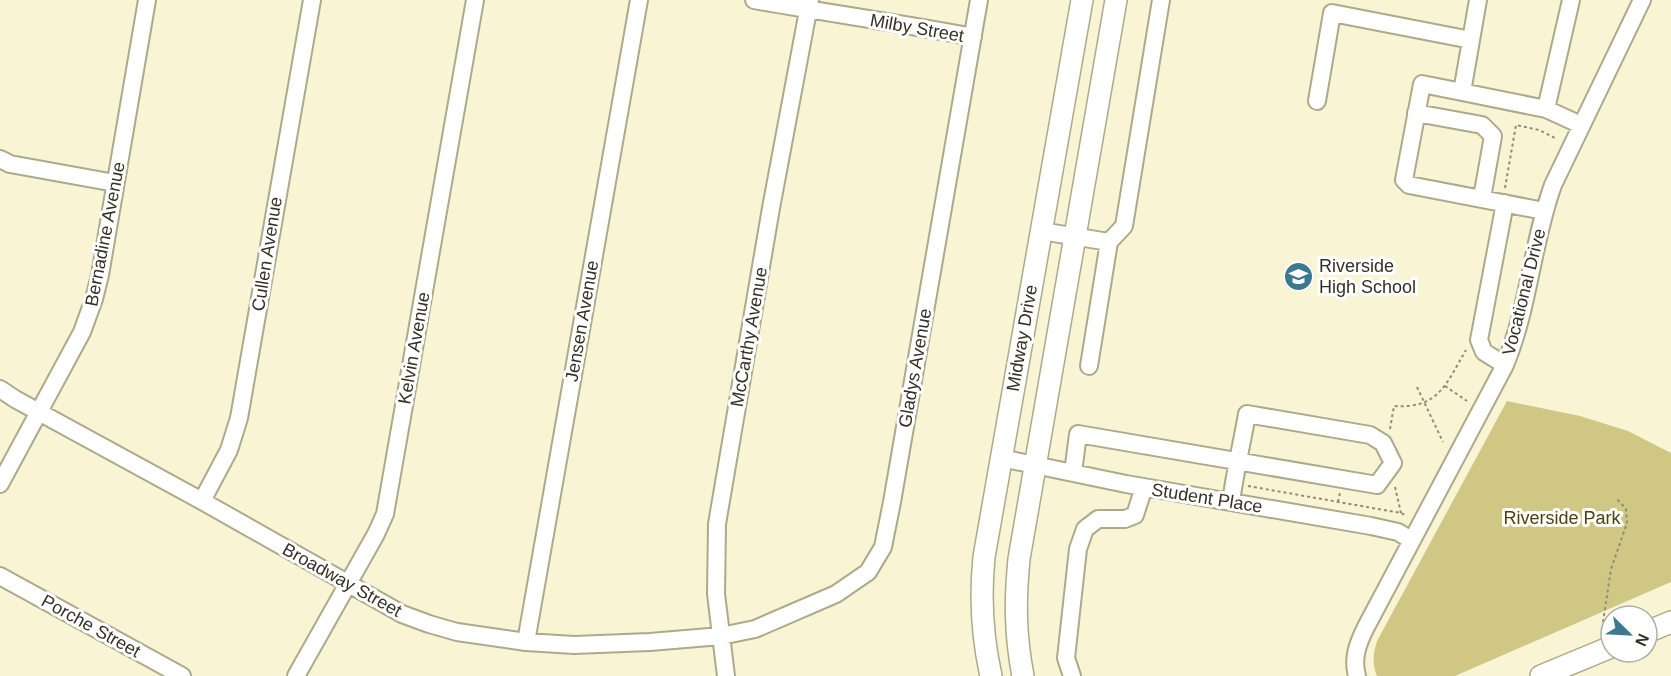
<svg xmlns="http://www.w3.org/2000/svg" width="1671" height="676" viewBox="0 0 1671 676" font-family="Arial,sans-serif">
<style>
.green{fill:#d0c784}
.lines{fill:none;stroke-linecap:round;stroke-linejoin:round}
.minor-casing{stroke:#ada98a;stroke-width:20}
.major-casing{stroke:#ada98a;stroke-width:24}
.path{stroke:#8f8d76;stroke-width:2;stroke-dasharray:3 3;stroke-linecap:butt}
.minor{stroke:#fff;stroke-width:16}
.major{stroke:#fff;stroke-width:21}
.labels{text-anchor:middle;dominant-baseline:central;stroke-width:6;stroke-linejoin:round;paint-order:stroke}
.street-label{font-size:18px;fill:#323124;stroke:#fff}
.poi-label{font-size:18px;fill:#323124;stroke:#fff;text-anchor:start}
.park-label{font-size:18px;fill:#4b4309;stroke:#fff}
</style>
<rect width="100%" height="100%" fill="#f9f5d4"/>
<path class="green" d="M1507 401 1580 416 1628 431 1671 453V582L1455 676H1377C1372 663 1373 654 1377 641Z"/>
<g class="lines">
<defs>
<path id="minor" d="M754 0C827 13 900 23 973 37
M1478 0 1462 92 1546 109 1581 125
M1462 92 1422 84 1404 180 1409 185 1544 211
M1317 101 1332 13 1471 40
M1546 109 1571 0
M1416 113 1482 125 1493 136 1482 198
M0 159 10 164 115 183
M1505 203 1479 340 1484 352 1505 365
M1041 231 1109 242 1124 226 1161 0
M1089 366 1109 242
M0 389 15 399 202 501 402 614 429 624 457 632 526 642 574 645 650 642 721 636 755 629 836 594 868 572 883 547 892 502 979 0
M1001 458 1126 484 1371 526 1398 532 1411 540
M1073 473 1078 434 1377 485 1393 463 1383 443 1370 435 1247 414C1242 443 1235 472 1231 502
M0 484 82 332 94 299 100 275 147 0
M202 501 229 450 239 418 312 0
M0 576 182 676
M526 642 639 0
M296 676 376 534 385 514 475 0
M726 676 716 594 717 524 771 208 810 0
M1072 676 1066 658 1078 549 1085 529 1098 519H1125L1135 515 1144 487
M1357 676C1352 658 1358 643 1366 627L1505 365C1529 307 1532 243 1553 185L1642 0"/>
<path id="major" d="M1647 632 1671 622
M991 676C982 636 980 597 984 557L1082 0
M1023 676C1015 634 1015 601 1019 559L1116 0
M1541 676 1611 647"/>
</defs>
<use href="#minor" class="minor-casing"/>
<use href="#major" class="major-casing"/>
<path class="path" d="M1505 188 1516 125 1539 130 1555 138
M1445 386 1467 401
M1417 387 1443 442
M1390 429 1394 406C1439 409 1446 384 1466 350
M1248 486 1401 513 1407 516
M1395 487 1401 513
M1338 502 1340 493
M1603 622 1611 569 1627 523 1626 509 1616 498"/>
<use href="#minor" class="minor"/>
<use href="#major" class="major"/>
</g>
<defs>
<symbol id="school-disc" viewBox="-11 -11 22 22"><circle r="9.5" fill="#3c7990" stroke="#fff"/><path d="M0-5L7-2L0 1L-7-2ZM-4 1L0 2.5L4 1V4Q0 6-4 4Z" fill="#fff"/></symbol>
</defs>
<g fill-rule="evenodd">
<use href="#school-disc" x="1282" y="260" width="33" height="33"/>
</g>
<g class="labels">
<g class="street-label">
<text transform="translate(917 28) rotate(10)">Milby Street</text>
<text transform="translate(105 234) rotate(-79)">Bernadine Avenue</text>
<text transform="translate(267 254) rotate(-81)">Cullen Avenue</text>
<text transform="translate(1524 292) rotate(-76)">Vocational Drive</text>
<text transform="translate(582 321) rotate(-80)">Jensen Avenue</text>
<text transform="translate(749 337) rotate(-80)">McCarthy Avenue</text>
<text transform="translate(1022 338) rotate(-80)">Midway Drive</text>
<text transform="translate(414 348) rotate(-80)">Kelvin Avenue</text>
<text transform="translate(915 368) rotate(-80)">Gladys Avenue</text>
<text transform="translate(1207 498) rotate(9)">Student Place</text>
<text transform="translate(342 580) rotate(29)">Broadway Street</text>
<text transform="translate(91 626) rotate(29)">Porche Street</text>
</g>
<g class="poi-label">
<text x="1319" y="266">Riverside<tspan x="1319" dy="21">High School</tspan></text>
</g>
<g class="park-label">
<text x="1562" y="518">Riverside Park</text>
</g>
</g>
<g transform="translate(1629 634) rotate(114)"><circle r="28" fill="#ffffff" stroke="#adada7" stroke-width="1.5"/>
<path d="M0-4.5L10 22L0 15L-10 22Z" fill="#3c7990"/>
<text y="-9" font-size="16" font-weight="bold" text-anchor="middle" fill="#323124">N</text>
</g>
</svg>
